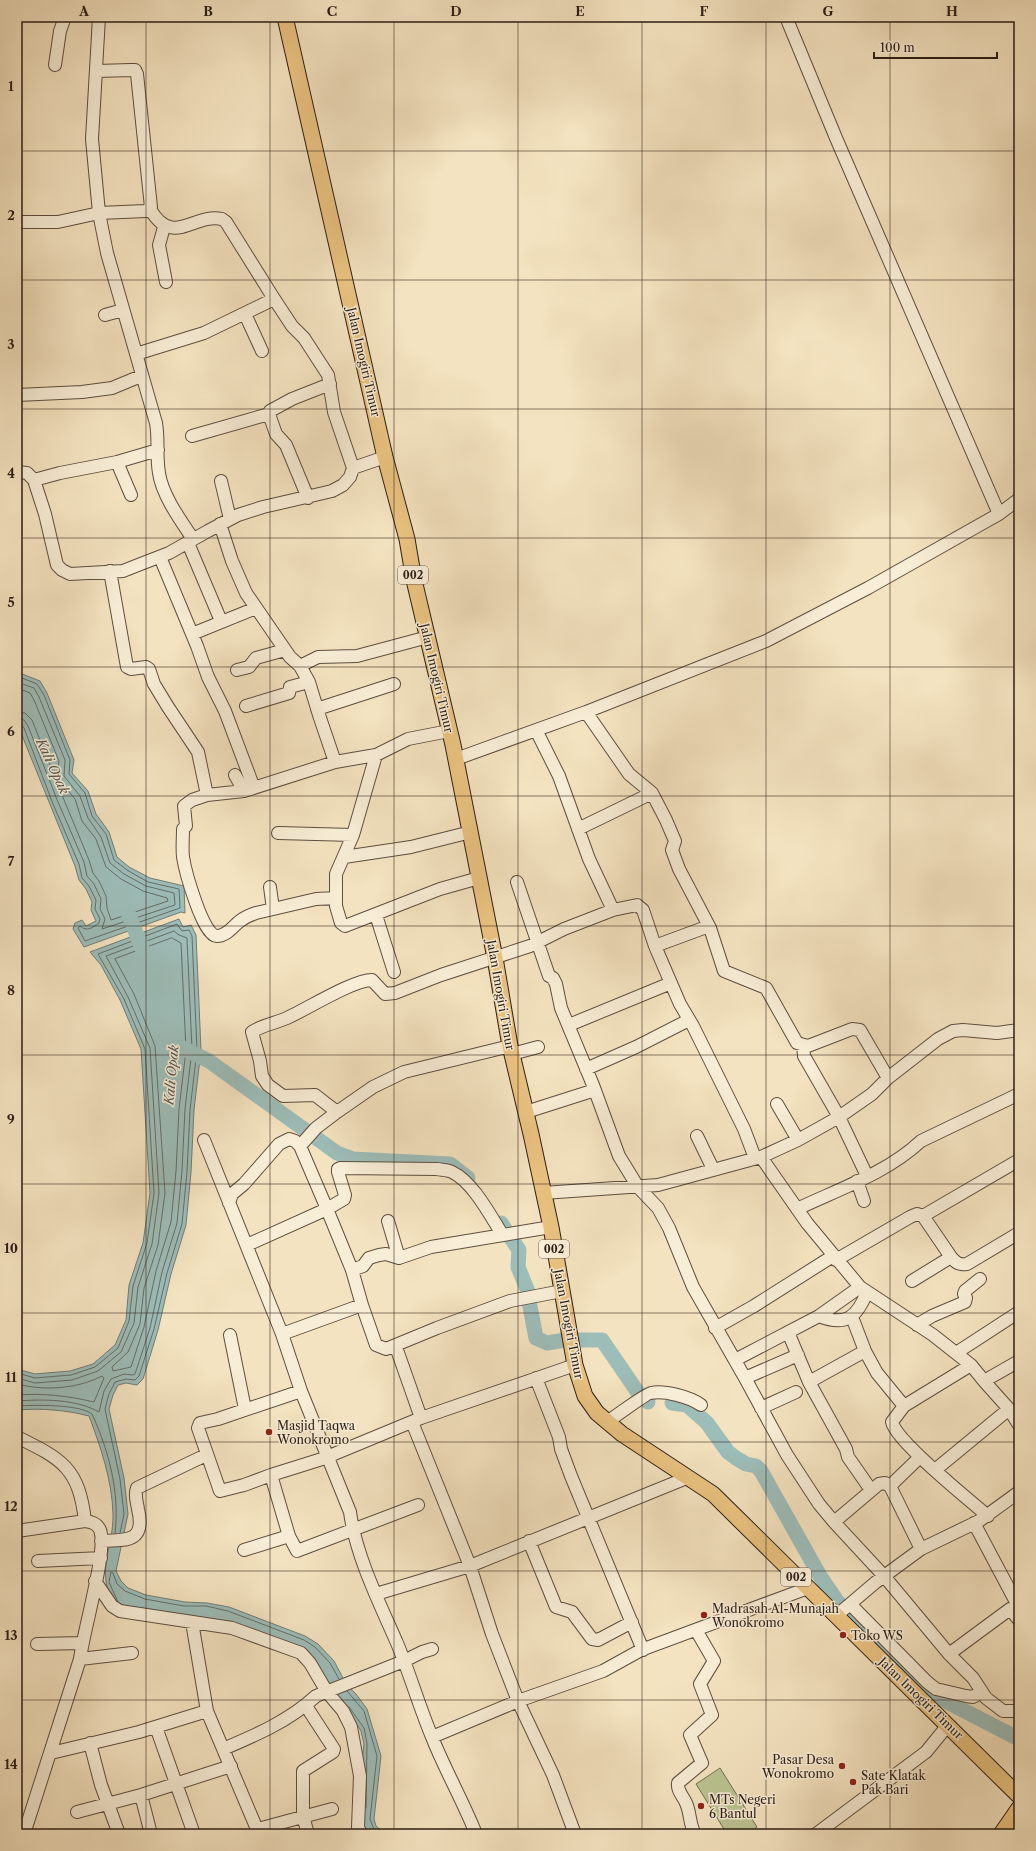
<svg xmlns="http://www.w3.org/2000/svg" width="1036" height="1851" viewBox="0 0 1036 1851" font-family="'Libre Caslon Text',serif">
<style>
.green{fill:#bbc492;stroke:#737054}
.water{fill:#9dbdb9;stroke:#6f7d78}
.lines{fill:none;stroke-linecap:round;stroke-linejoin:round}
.shore{stroke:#646d68;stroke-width:1}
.river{stroke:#9dbdb9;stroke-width:15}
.minor-casing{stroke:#5d4e40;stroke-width:14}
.major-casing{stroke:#2b1d16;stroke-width:17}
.minor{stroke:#f8edd6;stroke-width:12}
.major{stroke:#eac280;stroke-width:15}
.grid{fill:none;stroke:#2b1d16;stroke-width:1;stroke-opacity:0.55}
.poi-dot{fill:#8f2418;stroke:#f8edd6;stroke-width:1.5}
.labels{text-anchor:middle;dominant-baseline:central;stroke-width:3;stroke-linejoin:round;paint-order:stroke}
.shield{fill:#f8edd6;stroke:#685b50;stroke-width:1}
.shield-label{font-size:11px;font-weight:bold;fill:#2b1d16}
.street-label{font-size:12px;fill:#2b1d16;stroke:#f8edd6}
.poi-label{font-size:12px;fill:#2b1d16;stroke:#f8edd6;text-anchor:start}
.water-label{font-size:13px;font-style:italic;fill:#53554f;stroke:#f8edd6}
.neatline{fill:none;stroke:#2b1d16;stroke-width:1.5}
.grid-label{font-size:13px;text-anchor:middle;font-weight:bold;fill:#2b1d16}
</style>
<rect width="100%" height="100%" fill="#f4e3c0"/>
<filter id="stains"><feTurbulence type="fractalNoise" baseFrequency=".005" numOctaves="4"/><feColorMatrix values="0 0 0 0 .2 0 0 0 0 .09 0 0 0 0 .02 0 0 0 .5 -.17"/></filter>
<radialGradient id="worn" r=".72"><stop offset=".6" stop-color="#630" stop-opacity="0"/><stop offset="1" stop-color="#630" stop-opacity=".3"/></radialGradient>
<path class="green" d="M720 1768 757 1827 747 1834H727L696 1784Z"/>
<path class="water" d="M17 672 40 681 47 693 74 760 72 773 88 791 96 814 109 832 117 857 129 867 150 878 184 886 185 913 181 912 84 947 73 929 75 923 82 920 86 926 96 921 91 910 92 902 86 889 79 880 75 866 17 723Z
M179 919 183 927 191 925 196 935 201 1050 194 1110 191 1172 186 1225 171 1274 158 1330 143 1379 137 1385 126 1383 118 1385 113 1395 109 1409 124 1478 128 1514 116 1571 121 1581 128 1588 146 1595 185 1602 207 1603 229 1607 305 1636 318 1644 334 1661 343 1678V1681L356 1694 367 1709 381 1756 374 1819 376 1826 385 1834H365L361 1828 362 1761 364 1744 361 1731 352 1716 300 1656 267 1642 117 1606C93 1576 114 1548 113 1514 112 1480 101 1448 89 1416 66 1410 41 1408 17 1410V1369L35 1374 70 1371 93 1364 115 1345 126 1320 129 1285 143 1243 150 1193 141 1049 120 1000 101 965 90 952Z"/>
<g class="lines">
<path class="shore" d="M17 676 37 684 44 695 70 760 69 774 85 793 92 816 106 834 114 860 127 870 148 882 179 889 180 908 85 941 78 928 80 926C87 932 92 928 99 923L100 919 95 909 96 900 89 886 82 878 79 864 53 804 24 728 21 724 17 723
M17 682 34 688 39 697 65 760 64 776 80 796 88 818 101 837 110 863 124 874 146 886 174 893 175 905 102 929 105 919 100 909 101 899 94 884 87 876 84 862 58 802 28 726 24 720 17 718
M17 688 30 693 34 700 59 761 57 776 54 775 32 720 25 713 17 712
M58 781H60L75 799 82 821 96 839 106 867 121 879 143 891 167 898 168 901 111 920 107 908 106 896 99 881 93 873 89 860 57 783Z
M172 938 181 943 186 1050 179 1109 176 1171 171 1222 156 1271 144 1327 131 1367 113 1371 112 1367 128 1352 140 1324 144 1288 158 1245 165 1193 155 1046 134 994 115 959Z
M17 1373 35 1378 71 1375 95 1367 118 1348 129 1321 133 1286 147 1243 154 1193 145 1049 124 999 98 954 177 924 182 931 189 930 192 936 197 1050 190 1110 187 1172 182 1224 167 1273 154 1329 139 1376 135 1380 126 1379 115 1382 109 1394 105 1409 120 1479 124 1514 120 1533
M17 1378 35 1383 72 1380 98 1371 121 1352 134 1323 138 1287 152 1244 159 1193 150 1048 128 997 106 956 174 931 179 935 187 938 192 1050 185 1109 182 1171 177 1223 162 1272 150 1328 135 1374 133 1375 124 1374 111 1379 104 1391 99 1412C76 1399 43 1399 17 1401
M17 1384C44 1391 77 1389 102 1376L104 1378 94 1402C69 1396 43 1393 17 1395
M17 1406C34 1405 79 1404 92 1414 109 1451 120 1493 115 1534
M118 1602 109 1582 111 1572 113 1573 117 1584 125 1591 145 1599 184 1606H206L228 1611 304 1640 315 1647 330 1663 339 1679
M347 1691 364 1711 377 1756 370 1819 373 1827 378 1834
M349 1707 364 1728 367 1743 366 1808"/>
<path class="river" d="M127 910 144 953
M183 1048 209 1061 337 1153 353 1159 450 1164 468 1178
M501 1223 519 1250 518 1267 529 1294
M529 1301 536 1338 547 1343 565 1340
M577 1340H602L639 1394 648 1402
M672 1403 687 1405 707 1423 728 1452 736 1458 746 1464 756 1466 761 1471 820 1576 837 1601 896 1661 921 1686 932 1694 1019 1739"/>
<defs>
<path id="minor" d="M99 17 92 139 99 213 107 253 156 423C159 440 156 456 159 473 162 495 181 521 193 539
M786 17 836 138 999 514
M55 65 60 31 65 17
M150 209C173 248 193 213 222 219L226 222 271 294 292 326 304 338 328 375 334 412 353 468 385 457
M17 222H58L99 213 146 211 151 207 137 74 135 70H131L97 71
M164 227 159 245 166 282
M245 314 262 351
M105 315 123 310
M136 354 204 333 274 299
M17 395 82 392 112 388 141 376
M192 436 269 414
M117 462 131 495
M17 472 27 473 34 480 45 514 57 565 62 570 70 574 123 571 133 567 169 553 208 531 238 515 263 507 332 491 343 485 350 477 353 468
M34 480 60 473 117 462 158 450
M221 481 230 519
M308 498 286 445 276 434 269 414 270 411 292 399 330 384
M220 524 232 561 246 593 290 657 300 666 309 682 319 715 335 762
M188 543 221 621
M160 557 197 646 208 677 225 711 254 788
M110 571 127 667 131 669 146 667 149 669 154 684 168 707 198 752 207 795
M192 634 256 608
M300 666 318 657 357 656 428 637
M237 670 249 667 256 658 285 650
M246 706 289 693 290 687 309 682
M317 709 394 684
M586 712 629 774 652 793 666 820 675 841 672 850 679 869 710 928 724 971 766 988 797 1043 808 1046 852 1029 860 1030 888 1078
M536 730 559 776 589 859 613 910
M376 755 353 835 336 874V906L341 923 345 926 440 889 479 878
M456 759 586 712 766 641 868 588 999 514 1019 499
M235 775 244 791
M578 829 652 793
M278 833 353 835
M344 857 411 847 471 832
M517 882 549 976 553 978 556 984 561 1008 593 1085 619 1156 638 1187 658 1208 669 1228 693 1287 745 1378 787 1455 819 1504 834 1522 884 1576 949 1654 973 1678 986 1698 1003 1711H1019
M270 887 273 909
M336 898 316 899 256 913C250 915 245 917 240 921 233 926 227 936 217 936 203 937 185 870 183 857 182 848 183 838 183 829L186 826 184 806 192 800 207 795 244 791 335 762 376 755 408 739 449 731
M376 915 394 972
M655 946 709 926
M569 1025 671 983
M803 1045 804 1056 839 1117 867 1176
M512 1054 538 1047
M586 1069 636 1047 689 1020
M777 1104 798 1140
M337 1112 315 1095 283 1096 268 1085 262 1076 260 1061 252 1032C262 1025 276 1023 287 1018 307 1009 353 980 372 980L385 994 395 993 441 975 530 946 564 929 613 910 637 905 643 910 655 946 680 1004 693 1026 744 1129 755 1158
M526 1112 595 1090
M697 1136 713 1169
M204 1140 282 1334 301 1391 350 1512C356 1556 379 1602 397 1643 410 1674 419 1706 432 1737 445 1770 463 1801 476 1834
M300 1146 316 1128 337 1112 373 1087 404 1072 510 1046
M761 1157 807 1223 860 1287 933 1335 971 1365 984 1381 1019 1361
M857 1181 864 1201
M543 1193 658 1185 761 1157 798 1140 839 1117 872 1094 888 1078 938 1039 953 1031 963 1030 997 1033 1019 1030
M229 1203 232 1194 244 1184 279 1144 289 1139 295 1141 300 1146 327 1209 247 1245
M797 1209C839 1189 887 1173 921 1141L1019 1094
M923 1216 951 1257C956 1263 959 1265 967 1264L1019 1233
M388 1221 399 1258
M836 1260 910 1217 917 1214 923 1216 1019 1160
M352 1270 363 1266 369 1258 379 1255 386 1254 399 1258 431 1247 551 1227
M912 1281 951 1257
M362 1305 352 1270 327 1209 344 1199 345 1195 338 1172V1169L340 1168 437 1169C442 1170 448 1170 452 1172 473 1182 490 1215 502 1234
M819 1316C846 1327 857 1317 867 1292
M852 1317 865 1351 877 1373 904 1406
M917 1325 932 1316 965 1302 966 1298 964 1294 965 1291 980 1279
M715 1328 754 1306 833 1256
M788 1332 809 1382 846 1449 848 1457 871 1490
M282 1334 362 1305 376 1345 386 1349 437 1328 510 1301 562 1291
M230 1335 245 1409
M396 1347 421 1418
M956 1353 1019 1312
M735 1360 819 1316 860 1287
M971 1365 904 1406 892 1422C896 1441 969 1500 988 1516
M536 1378 559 1437 561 1449 571 1476 643 1650
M745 1378 798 1355
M984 1381 1009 1409 1019 1425
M809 1382 865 1351
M301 1391 218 1419 200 1423 198 1428 220 1491 244 1485 271 1475 322 1459 421 1418 575 1365
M761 1408 796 1392
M412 1422 470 1566 492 1634 518 1701 553 1775 575 1834
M607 1422C613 1418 647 1393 651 1393 664 1390 690 1397 701 1405
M17 1437C62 1459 79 1468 85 1521
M935 1470 1009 1409
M271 1475 289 1536 297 1551 418 1505
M890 1486 921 1549
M834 1522 879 1484 885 1483 890 1486 920 1457
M974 1523 1017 1604
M17 1531 85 1521C91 1522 97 1523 100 1530 108 1549 83 1632 80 1659L24 1834
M101 1541C126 1540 146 1543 138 1509 137 1502 134 1495 137 1488L206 1455
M529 1541 556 1607 572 1612 592 1639 598 1640 632 1622
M244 1550 289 1536
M38 1561 101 1558
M95 1581 112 1606 120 1611 232 1628 301 1653 310 1663 327 1692 343 1711 351 1727 360 1776 358 1827 361 1834
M376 1594 470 1566 689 1477
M850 1604 927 1682 936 1689 966 1696 973 1697 982 1692
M836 1616 876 1582 921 1549 979 1521 1019 1492
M192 1622 207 1711 259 1834
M37 1644 82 1643
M949 1654 1010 1609 1019 1620
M80 1659 132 1653
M306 1706 334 1749 333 1752 303 1771V1816L308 1834
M156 1727 194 1834
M432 1737 518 1701 603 1671 641 1650 808 1588
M90 1743 101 1785 119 1834
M223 1749C256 1735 289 1721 316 1696L404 1661 422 1652 432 1649
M51 1753 139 1732 207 1711
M141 1795 151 1834
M77 1812 141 1795 231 1766
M258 1829 332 1809
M695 1834C689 1824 691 1814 686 1803 683 1796 677 1791 678 1783L702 1763 690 1735 712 1715 700 1684 714 1661 696 1630
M816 1834 926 1752 948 1725"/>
<path id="major" d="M285 17 385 457 407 539 414 580 453 745 495 958 510 1046 531 1134 551 1227 575 1365 585 1396 597 1413 622 1434 713 1494 1019 1796
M1001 1834 1019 1808"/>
</defs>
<use href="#minor" class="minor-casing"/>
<use href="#major" class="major-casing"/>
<use href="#minor" class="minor"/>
<use href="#major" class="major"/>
</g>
<path class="grid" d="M146 17V1834M270 17V1834M394 17V1834M518 17V1834M642 17V1834M766 17V1834M890 17V1834M17 151H1019M17 280H1019M17 409H1019M17 538H1019M17 667H1019M17 796H1019M17 926H1019M17 1055H1019M17 1184H1019M17 1313H1019M17 1442H1019M17 1571H1019M17 1700H1019"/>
<g class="poi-dot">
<circle cx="269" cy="1432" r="4"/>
<circle cx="704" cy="1615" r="4"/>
<circle cx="843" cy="1635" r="4"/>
<circle cx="842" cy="1766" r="4"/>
<circle cx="853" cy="1782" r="4"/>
<circle cx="701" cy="1806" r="4"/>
</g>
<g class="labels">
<g class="shield">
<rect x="398" y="566" width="30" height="18" rx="3"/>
<rect x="539" y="1240" width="30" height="18" rx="3"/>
<rect x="781" y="1568" width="30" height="18" rx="3"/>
</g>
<g class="shield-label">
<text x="413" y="575">002</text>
<text x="554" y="1249">002</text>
<text x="796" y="1577">002</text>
</g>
<g class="street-label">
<text transform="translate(364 362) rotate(77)">Jalan Imogiri Timur</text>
<text transform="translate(437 678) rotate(77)">Jalan Imogiri Timur</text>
<text transform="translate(501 995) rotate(80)">Jalan Imogiri Timur</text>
<text transform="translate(569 1324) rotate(79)">Jalan Imogiri Timur</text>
<text transform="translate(921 1698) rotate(44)">Jalan Imogiri Timur</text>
</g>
<g class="poi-label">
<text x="277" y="1425">Masjid Taqwa<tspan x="277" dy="14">Wonokromo</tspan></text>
<text x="712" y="1608">Madrasah Al-Munajah<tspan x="712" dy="14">Wonokromo</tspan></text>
<text x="851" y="1635">Toko WS</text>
<text x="834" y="1759" text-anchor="end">Pasar Desa<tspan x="834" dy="14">Wonokromo</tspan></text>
<text x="861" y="1775">Sate Klatak<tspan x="861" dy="14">Pak Bari</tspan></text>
<text x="709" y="1799">MTs Negeri<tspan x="709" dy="14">6 Bantul</tspan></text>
</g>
<g class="water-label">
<text transform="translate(53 766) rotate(65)">Kali Opak</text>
<text transform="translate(171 1075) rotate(-85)">Kali Opak</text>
</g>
</g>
<rect width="1036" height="1851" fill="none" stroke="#f4e3c0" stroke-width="44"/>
<path d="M874 52v6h123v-6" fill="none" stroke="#2b1d16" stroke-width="2"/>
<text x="880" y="52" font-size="12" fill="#2b1d16" stroke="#f8edd6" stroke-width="3" paint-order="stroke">100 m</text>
<rect x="22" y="22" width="992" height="1807" class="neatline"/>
<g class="grid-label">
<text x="84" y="16">A</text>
<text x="208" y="16">B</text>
<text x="332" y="16">C</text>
<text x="456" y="16">D</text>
<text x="580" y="16">E</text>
<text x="704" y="16">F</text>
<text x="828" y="16">G</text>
<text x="952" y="16">H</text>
<text x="11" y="91">1</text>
<text x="11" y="220">2</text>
<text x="11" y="349">3</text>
<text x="11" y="478">4</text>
<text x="11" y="607">5</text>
<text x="11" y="736">6</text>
<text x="11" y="866">7</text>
<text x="11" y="995">8</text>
<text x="11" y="1124">9</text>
<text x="11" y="1253">10</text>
<text x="11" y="1382">11</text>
<text x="11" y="1511">12</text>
<text x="11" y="1640">13</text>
<text x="11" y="1769">14</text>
</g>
<rect width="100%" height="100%" filter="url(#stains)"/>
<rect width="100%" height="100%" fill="url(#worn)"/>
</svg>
